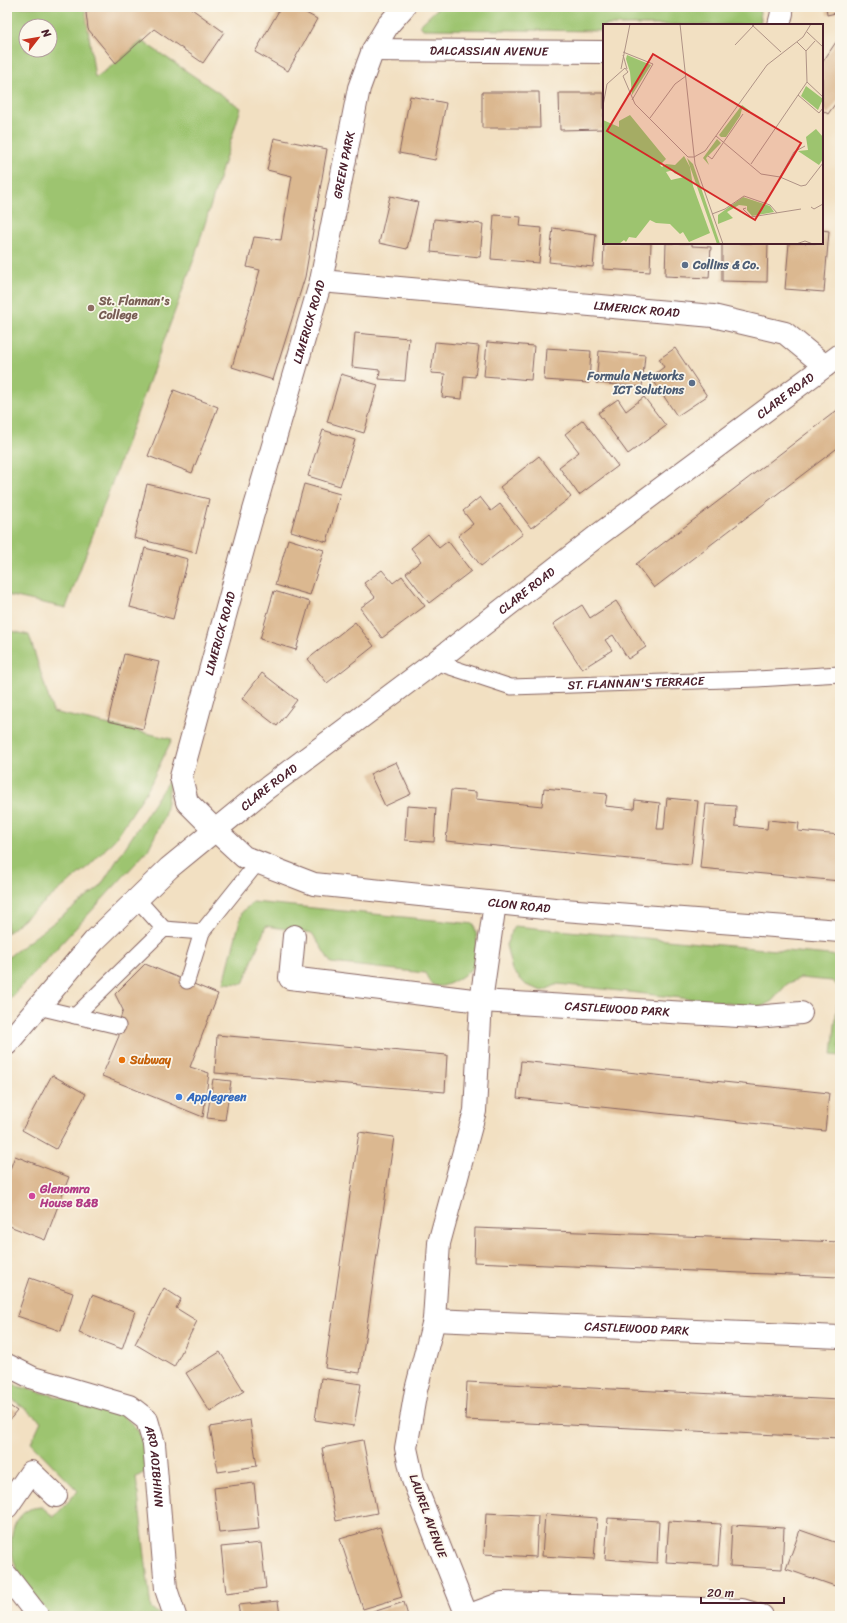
<svg xmlns="http://www.w3.org/2000/svg" width="847" height="1623" viewBox="0 0 847 1623" font-family="Sriracha,sans-serif">
<style>
.green{fill:#9dc46f;stroke:#74724d;fill-rule:evenodd}
.building{fill:#dbb890}
.lines{fill:none;stroke-linecap:round;stroke-linejoin:round}
.lane-casing{stroke:#856360;stroke-width:17}
.street-casing{stroke:#856360;stroke-width:24}
.secondary-casing{stroke:#856360;stroke-width:24}
.lane{stroke:#fff;stroke-width:15}
.street{stroke:#fff;stroke-width:22}
.secondary{stroke:#fff;stroke-width:22}
.service-dot{fill:#5c6f8a;stroke:#fbf7ec;stroke-width:1.5}
.education-dot{fill:#8d6e63;stroke:#fbf7ec;stroke-width:1.5}
.food-dot{fill:#e8710a;stroke:#fbf7ec;stroke-width:1.5}
.shop-dot{fill:#3f7fe0;stroke:#fbf7ec;stroke-width:1.5}
.hotel-dot{fill:#d1479c;stroke:#fbf7ec;stroke-width:1.5}
.labels{text-anchor:middle;dominant-baseline:central;stroke-width:3.5;stroke-linejoin:round;paint-order:stroke}
.street-label{font-size:12px;fill:#4a1f2b;stroke:#fbf7ec}
.service-label{font-size:12px;font-weight:bold;fill:#4e5e75;stroke:#fbf7ec;text-anchor:start}
.education-label{font-size:12px;font-weight:bold;fill:#785e54;stroke:#fbf7ec;text-anchor:start}
.food-label{font-size:12px;font-weight:bold;fill:#c56008;stroke:#fbf7ec;text-anchor:start}
.shop-label{font-size:12px;font-weight:bold;fill:#366cbe;stroke:#fbf7ec;text-anchor:start}
.hotel-label{font-size:12px;font-weight:bold;fill:#b23c85;stroke:#fbf7ec;text-anchor:start}
.inset-road{fill:none;stroke:#af9386;stroke-width:1}
.view{fill:#d62828;fill-opacity:0.15;stroke:#d62828;stroke-width:2}
.inset-edge{fill:none;stroke:#4a1f2b;stroke-width:2}
</style>
<rect width="100%" height="100%" fill="#fbf7ec"/>
<filter id="ink" filterUnits="userSpaceOnUse"><feTurbulence type="fractalNoise" baseFrequency=".025" numOctaves="2"/><feDisplacementMap in="SourceGraphic" scale="8" xChannelSelector="R" yChannelSelector="G"/><feConvolveMatrix kernelMatrix="1 2 1 2 8 2 1 2 1" color-interpolation-filters="sRGB"/></filter>
<filter id="wash" filterUnits="userSpaceOnUse"><feTurbulence type="fractalNoise" baseFrequency=".012" numOctaves="4" result="noise"/><feDisplacementMap in="SourceGraphic" scale="16" xChannelSelector="R" yChannelSelector="G"/><feGaussianBlur stdDeviation="0.9" result="paint"/><feColorMatrix in="noise" values="0 0 0 0 0 0 0 0 0 0 0 0 0 0 0 0 0 1.4 0 .05"/><feComposite in="paint" operator="in"/></filter>
<g filter="url(#wash)">
<rect width="100%" height="100%" fill="#f2e0c2"/>
<path class="green" d="M7 7H85L95 78 116 63 142 41 241 108 194 259 66 608 7 595ZM26 26H50V50H26Z
M439 7H759L761 20 759 25H604V31L423 29 420 25Z
M7 630 29 635 53 712 172 739 148 789 115 839 91 864 7 933V724L9 721 7 719Z
M172 775 164 817 148 850 7 1002V958L99 888Z
M253 902 474 924 477 938 475 966C467 973 443 993 432 984 429 982 427 976 425 973L331 963 312 933 266 926 243 984 224 983 242 912Z
M514 926 840 956V1056L832 1055 839 987 832 981 800 978 787 984 772 1001 761 1007 558 984 543 991 526 985 512 970 506 945Z
M7 1379 17 1386 97 1407 125 1417 137 1429 145 1444 147 1471 136 1477 151 1609 164 1616H50C41 1604 27 1589 20 1576 9 1556 5 1521 30 1509 33 1508 38 1507 42 1507L54 1517 78 1491 31 1443 41 1421 7 1395Z"/>
<g id="blocks">
<path class="building" d="M93 7H189L224 32 203 63 154 29 116 63 88 29 86 13Z
M281 7H295L317 19 288 71 255 52Z
M826 7H840V12L827 15Z
M836 42 840 44V97L828 114 822 110V63Z
M482 92H539L540 128H482Z
M559 93H604V129L560 130Z
M410 96 446 103 435 160 399 153Z
M274 138 327 149 305 277 273 380 232 367 260 270 247 267 254 237 281 240 292 176 267 170Z
M390 196 418 202 407 249 379 243Z
M494 215 521 217 520 226 542 228 539 263 491 259Z
M434 219 483 224 480 257 431 252Z
M553 228 596 234 593 267 549 262Z
M822 230 829 231 824 292 785 289 789 243H822Z
M604 243H651L650 272 603 269Z
M666 243H692V246L711 247 709 278 665 276Z
M722 243H768L767 282 722 281Z
M355 333 409 338 405 381 379 379 380 370 352 367Z
M435 342 479 346 475 377 464 376 462 399 442 397 445 374 431 373Z
M487 342 534 346 531 380 484 376Z
M546 348 591 351 589 383 544 380Z
M675 348 707 396 677 416 651 377 664 367 659 359Z
M599 351 645 355 642 387 596 383Z
M341 374 378 385 364 433 327 422Z
M174 390 218 407 192 473 148 456Z
M644 397 666 426 628 454 598 413 618 399 626 411Z
M840 408V446L654 588 636 564Z
M583 420 618 466 579 495 559 467 579 452 565 434Z
M323 430 355 440 340 486 308 476Z
M539 456 571 497 531 528 500 487Z
M147 484 209 499 196 553 134 538Z
M304 484 340 494 327 542 291 531Z
M480 497 491 511 500 504 523 534 481 566 458 536 473 524 463 511Z
M428 534 439 548 448 541 471 571 429 603 406 573 421 561 411 548Z
M288 539 324 550 310 595 275 585Z
M145 548 188 559 173 619 130 607Z
M382 570 393 583 402 576 425 606 382 638 360 608 375 597 364 583Z
M274 591 310 602 296 650 260 639Z
M616 601 646 647 628 659 613 635 605 640 612 650 582 669 553 624 582 605 590 618Z
M355 622 374 646 327 683 308 659Z
M124 654 159 662 143 729 108 721Z
M262 673 297 700 277 726 242 699Z
M396 762 411 794 385 806 370 774Z
M544 788 607 794 605 806 634 809 635 800 660 803 657 829H664L667 798 698 801 691 865 446 841 451 790 476 792V799L542 806Z
M706 804 736 806 735 826 767 829 768 820 799 823 798 831 840 835V881L700 868Z
M407 806 436 808 434 842 405 840Z
M145 964 218 994 190 1067 209 1073 203 1117 102 1076 119 1036 118 1026 123 1010 115 994Z
M217 1035 447 1055 445 1092 215 1073Z
M521 1061 829 1093 825 1131 517 1098Z
M52 1075 86 1094 56 1149 22 1130Z
M213 1079 231 1081 225 1120 207 1118Z
M359 1132 394 1137 360 1373 325 1368Z
M15 1156 69 1177 45 1240 7 1225V1177Z
M475 1228 840 1242V1277L474 1262Z
M30 1278 73 1293 61 1331 17 1316Z
M164 1288 181 1299 176 1308 197 1321 174 1367 135 1344Z
M92 1295 135 1311 122 1349 79 1333Z
M220 1352 244 1391 210 1412 186 1373Z
M321 1378 361 1384 354 1426 315 1420Z
M467 1382 840 1400V1438L465 1420Z
M7 1404 17 1411 7 1423Z
M250 1420 257 1466 218 1472 210 1427Z
M363 1440 377 1513 336 1521 322 1448Z
M254 1483 259 1529 219 1533 214 1488Z
M486 1513 538 1516 536 1557 484 1554Z
M545 1514 597 1518 594 1559 542 1556Z
M608 1518 659 1521 657 1563 605 1559Z
M669 1521 721 1524 718 1565 666 1562Z
M732 1525 784 1528 782 1569 730 1566Z
M380 1527 402 1597 363 1609 340 1539Z
M800 1530 840 1544V1573L835 1586 786 1569Z
M261 1543 266 1588 226 1593 221 1547Z
M278 1601 280 1616H240L238 1605Z
M404 1602 408 1616H365L364 1615Z"/>
</g>
</g>
<g filter="url(#ink)">
<use href="#blocks" fill-opacity="0" stroke="#856360" stroke-width="1"/>
<g class="lines">
<defs>
<g id="lane">
<path id="s1" d="M435 662 511 687 757 679 840 674"/>
<path d="M137 899 164 929"/>
<path d="M187 981 202 932 258 862"/>
<path d="M38 1007 118 1026"/>
<path d="M75 1016 164 929 202 932"/>
</g>
<g id="street">
<path d="M779 25 782 13 781 7"/>
<path id="s2" d="M373 50 604 52"/>
<path id="s3" d="M321 281 713 316 785 333 825 366"/>
<path id="s4" d="M215 830 187 802 181 777 250 524 321 281 359 88 373 50 388 25 404 7"/>
<path id="s5" d="M294 936 290 978 481 1001 756 1017 801 1013"/>
<path id="s6" d="M434 1320 840 1337"/>
<path id="s7" d="M7 1365 33 1378 129 1406 147 1420 154 1444 166 1589 175 1616"/>
<path d="M7 1507 31 1472 56 1496"/>
<path d="M7 1576 38 1616"/>
<path d="M467 1616 413 1480 406 1448 416 1390 434 1320 439 1243 475 1111 481 1001 495 903"/>
<path d="M467 1616 502 1603 742 1610 762 1616"/>
</g>
<g id="secondary">
<path id="s8" d="M215 830 244 857 314 884 564 910 840 931"/>
<path id="s9" d="M7 1044 94 941 169 868 263 791 435 662 597 536 840 355"/>
</g>
</defs>
<use href="#lane" class="lane-casing"/>
<use href="#street" class="street-casing"/>
<use href="#secondary" class="secondary-casing"/>
<use href="#lane" class="lane"/>
<use href="#street" class="street"/>
<use href="#secondary" class="secondary"/>
</g>
</g>
<g class="service-dot">
<circle cx="685" cy="265" r="4"/>
<circle cx="692" cy="383" r="4"/>
</g>
<circle class="education-dot" cx="91" cy="308" r="4"/>
<circle class="food-dot" cx="122" cy="1060" r="4"/>
<circle class="shop-dot" cx="179" cy="1097" r="4"/>
<circle class="hotel-dot" cx="32" cy="1196" r="4"/>
<g class="labels">
<g class="street-label">
<text stroke="none"><textPath href="#s2" startOffset="116">DALCASSIAN AVENUE</textPath></text>
<text stroke="none"><textPath href="#s4" startOffset="699">GREEN PARK</textPath></text>
<text stroke="none"><textPath href="#s3" startOffset="317">LIMERICK ROAD</textPath></text>
<text stroke="none"><textPath href="#s4" startOffset="538">LIMERICK ROAD</textPath></text>
<text stroke="none"><textPath href="#s9" startOffset="1016">CLARE ROAD</textPath></text>
<text stroke="none"><textPath href="#s9" startOffset="692">CLARE ROAD</textPath></text>
<text stroke="none"><textPath href="#s4" startOffset="214">LIMERICK ROAD</textPath></text>
<text stroke="none"><textPath href="#s1" startOffset="205">ST. FLANNAN'S TERRACE</textPath></text>
<text stroke="none"><textPath href="#s9" startOffset="368">CLARE ROAD</textPath></text>
<text stroke="none"><textPath href="#s8" startOffset="321">CLON ROAD</textPath></text>
<text stroke="none"><textPath href="#s5" startOffset="371">CASTLEWOOD PARK</textPath></text>
<text stroke="none"><textPath href="#s6" startOffset="203">CASTLEWOOD PARK</textPath></text>
<text stroke="none"><textPath href="#s7" startOffset="199">ARD AOIBHINN</textPath></text>
<text transform="translate(428 1516) rotate(70)">LAUREL AVENUE</text>
</g>
<g class="service-label">
<text x="693" y="265">Collins &amp; Co.</text>
<text x="684" y="376" text-anchor="end">Formula Networks<tspan x="684" dy="14">ICT Solutions</tspan></text>
</g>
<g class="education-label">
<text x="99" y="301">St. Flannan's<tspan x="99" dy="14">College</tspan></text>
</g>
<g class="food-label">
<text x="130" y="1060">Subway</text>
</g>
<g class="shop-label">
<text x="187" y="1097">Applegreen</text>
</g>
<g class="hotel-label">
<text x="40" y="1189">Glenomra<tspan x="40" dy="14">House B&amp;B</tspan></text>
</g>
</g>
<g transform="translate(603 24)">
<rect width="220" height="220" fill="#f2e0c2"/>
<path d="M24 31 48 41 29 71 27 48 23 35ZM203 62 220 75 215 86 198 72ZM139 81 147 87 146 89 139 85 137 92 123 113H118L116 111ZM27 91 63 135 57 141 59 143 63 140 72 141 81 132 87 143 90 162 107 209 86 218 80 208 77 210 67 200 53 199 47 196 33 214 26 213 23 218 21 216 16 220H0V96L16 103V97ZM70 146 71 149 81 153 68 156 63 148ZM213 105 220 113V135L216 141 195 127 205 126 203 113ZM114 115 118 119 103 134 106 141 100 134ZM84 134 90 140 117 220H114ZM140 173 167 182 171 188 149 192 144 186V182L136 181 124 188 130 194 115 200V191Z" fill="#9dc46f" fill-rule="evenodd"/>
<path class="inset-road" d="M77 0 92 140 120 220M148 0 178 28M204 8 220 23M132 21 151 1M203 27 212 17M20 28 50 40 29 76M20 31 24 45M18 45 27 0M20 52 32 80 85 133H91M204 58 220 73M195 71 216 89 220 84M0 82 4 60 22 44 25 48 20 52M47 94 72 60 83 52M113 112 158 150 177 153 198 162 203 161 220 139M105 132 109 135 140 90M91 133 102 127 164 41 200 13 208 0M148 140 204 58 203 27 194 18M177 153 191 128 202 122M208 183 211 185 220 180M143 184 140 185 148 193 198 185M109 190 122 185 141 172 167 181 174 189M193 220 202 217 210 220"/>
<path class="view" d="M50 30 198 119 152 196 4 107Z"/>
<rect width="220" height="220" class="inset-edge"/>
</g>
<rect width="847" height="1623" fill="none" stroke="#fbf7ec" stroke-width="24"/>
<g transform="translate(38 38) rotate(59)"><circle r="19" fill="#fbf7ec" stroke="#b4a19f"/>
<path d="M0-3L7 15L0 10L-7 15Z" fill="#c8321e"/>
<text y="-6" font-size="11" font-weight="bold" text-anchor="middle" fill="#4a1f2b">N</text>
</g>
<path d="M701 1597v6h83v-6" fill="none" stroke="#4a1f2b" stroke-width="2"/>
<text x="707" y="1597" font-size="12" fill="#4a1f2b" stroke="#fbf7ec" stroke-width="3" paint-order="stroke">20 m</text>
</svg>
